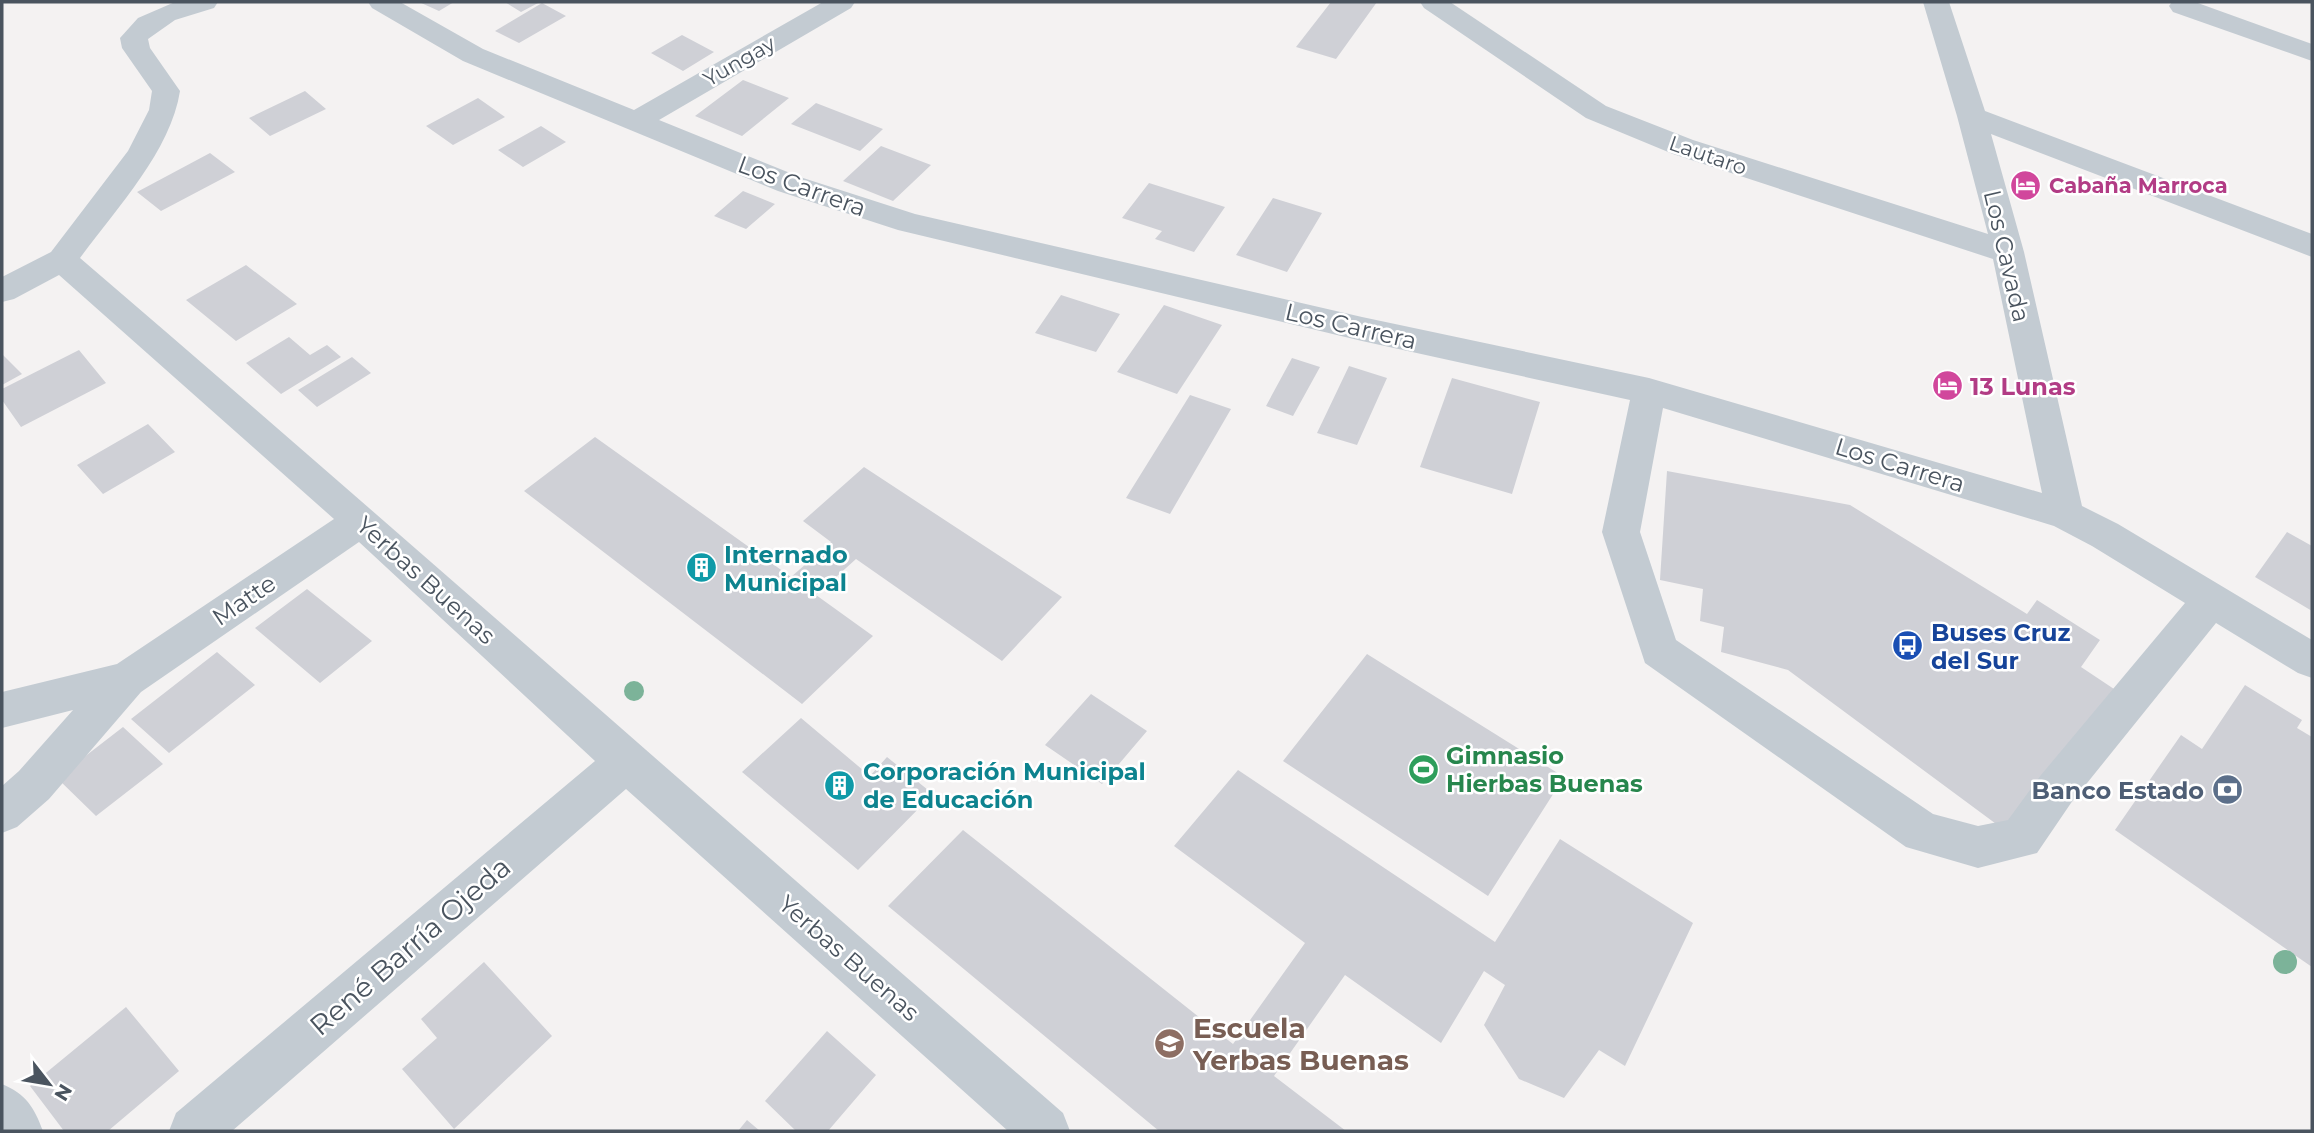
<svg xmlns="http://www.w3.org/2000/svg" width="2314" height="1133" viewBox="0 0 2314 1133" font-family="Montserrat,sans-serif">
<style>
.building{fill:#cfd0d6}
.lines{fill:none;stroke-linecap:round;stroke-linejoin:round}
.minor{fill:#c3cbd2;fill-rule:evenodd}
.tree{fill:#7cb399}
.labels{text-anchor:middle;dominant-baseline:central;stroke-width:5;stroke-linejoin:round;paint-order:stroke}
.far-street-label{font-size:21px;fill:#4a545f;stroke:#fff}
.far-hotel-label{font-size:21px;font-weight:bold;fill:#b23c85;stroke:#fff;text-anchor:start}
.street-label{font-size:24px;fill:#4a545f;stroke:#fff}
.hotel-label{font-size:24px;font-weight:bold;fill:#b23c85;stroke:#fff;text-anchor:start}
.culture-label{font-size:24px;font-weight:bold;fill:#0d838f;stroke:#fff;text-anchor:start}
.transit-label{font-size:24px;font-weight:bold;fill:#164399;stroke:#fff;text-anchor:start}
.leisure-label{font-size:24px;font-weight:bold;fill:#27864d;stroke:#fff;text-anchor:start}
.service-label{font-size:24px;font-weight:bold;fill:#4e5e75;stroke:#fff;text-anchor:end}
.near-street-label{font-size:28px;fill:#4a545f;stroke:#fff}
.near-education-label{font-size:28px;font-weight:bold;fill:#785e54;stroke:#fff;text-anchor:start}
</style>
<rect width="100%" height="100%" fill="#f4f2f2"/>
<path class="building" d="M419 2H454L439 11Z
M505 2H540L521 12Z
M1331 2H1377L1336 59 1296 47Z
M542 3 566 16 519 43 495 31Z
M682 35 714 52 683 71 651 53Z
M743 80 789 98 742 136 695 116Z
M305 91 326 109 270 136 249 118Z
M478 98 505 117 453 145 426 126Z
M816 103 883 129 860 151 791 124Z
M541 126 566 142 523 167 498 150Z
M881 146 931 165 893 201 843 181Z
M210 153 235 172 161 211 137 192Z
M1149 183 1225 207 1194 252 1155 239 1162 231 1122 218Z
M743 191 775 204 746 229 714 216Z
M1273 198 1322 213 1287 272 1236 255Z
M246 265 297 304 236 341 186 300Z
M1061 295 1120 314 1096 352 1035 333Z
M1164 305 1222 325 1177 394 1117 372Z
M289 337 310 355 327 345 341 357 281 394 246 363Z
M79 350 106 383 21 427 2 400V389Z
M2 354 22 374 2 385Z
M352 357 371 373 317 407 298 390Z
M1292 358 1320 367 1293 416 1266 406Z
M1349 366 1387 378 1357 445 1317 433Z
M1452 378 1540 402 1512 494 1420 467Z
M1190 395 1231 409 1170 514 1126 498Z
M148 424 175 452 103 494 77 465Z
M595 437 791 577 831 542 803 521 864 467 1062 597 1002 661 856 559 816 595 873 636 802 704 524 491Z
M1667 471 1850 505 2027 614 2037 600 2100 640 2081 667 2114 689 2007 832 1788 670 1721 652 1724 627 1700 621 1703 589 1660 580Z
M2287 532 2312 546V611L2255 577Z
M307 589 372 641 320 683 255 628Z
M217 652 255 685 169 753 131 719Z
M1367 654 1564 777 1488 896 1283 761Z
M2245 685 2302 720 2297 728 2312 737V967L2115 830 2181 735 2202 749Z
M1091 694 1147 731 1102 784 1045 745Z
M801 718 870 776 887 757 933 794 858 870 742 772Z
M123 727 163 764 96 816 57 778Z
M1238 770 1495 942 1560 839 1693 923 1625 1066 1599 1050 1564 1098 1519 1079 1484 1025 1505 985 1484 971 1441 1043 1345 975 1274 1076 1346 1131H1159L888 906 963 830 1233 1044 1305 943 1174 846Z
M484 962 552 1036 454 1129 402 1069 437 1038 421 1019Z
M126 1007 179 1071 108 1131H64L30 1086Z
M827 1031 876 1075 828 1131H796L765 1101Z
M747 1120 760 1131H738Z"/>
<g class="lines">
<path class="minor" d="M175 2H218L214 8 175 20 148 39 150 48 180 91C171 151 115 210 80 258 410 541 734 829 1063 1113L1070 1131H1008L626 789 232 1131H169L176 1113 595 761 359 542 141 692 49 799 17 827 2 833V786L19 771 73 710 2 728V692L117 664 334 519 59 275 14 299 2 302V277L51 252 128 151 149 110 152 91 122 48 120 38 138 18Z
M368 2H400L483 49 634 110 823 2H855L851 8 659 120 800 177 915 214 1362 317 1649 378 2042 493 1993 259 1673 154 1586 118 1424 8 1420 2H1450L1606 106 1693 140 1988 234 1957 116 1923 2H1949L1985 111 2312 234V257L1991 134 2024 252 2082 506 2118 524 2312 640V678L2298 673 2216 623 2071 803 2037 853 1978 868 1906 847 1645 663 1602 532 1630 400 1362 341 898 230 778 191 463 61 372 8ZM1663 408 2054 526 2092 546 2185 603 2041 775 2008 820 1978 826 1933 814 1676 640 1640 532Z
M2172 2H2195L2312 44V61L2173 12 2169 6Z
M2 1084C26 1094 34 1107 43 1131H2Z"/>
</g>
<g class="tree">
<circle cx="634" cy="691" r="10"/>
<circle cx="2285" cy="962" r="12"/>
</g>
<defs>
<symbol id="hotel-disc" viewBox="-11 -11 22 22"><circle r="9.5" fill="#d1479c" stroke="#fff"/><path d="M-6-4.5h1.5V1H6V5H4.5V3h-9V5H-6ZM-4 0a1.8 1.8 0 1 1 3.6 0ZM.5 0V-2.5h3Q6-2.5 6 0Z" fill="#fff"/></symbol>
<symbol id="building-disc" viewBox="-11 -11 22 22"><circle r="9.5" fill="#0f9aa8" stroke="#fff"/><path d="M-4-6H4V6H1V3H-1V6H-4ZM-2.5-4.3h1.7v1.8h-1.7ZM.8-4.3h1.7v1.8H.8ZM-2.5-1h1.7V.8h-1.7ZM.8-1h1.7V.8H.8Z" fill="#fff"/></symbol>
<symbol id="bus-disc" viewBox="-11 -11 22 22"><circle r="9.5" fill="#1a4fb4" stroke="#fff"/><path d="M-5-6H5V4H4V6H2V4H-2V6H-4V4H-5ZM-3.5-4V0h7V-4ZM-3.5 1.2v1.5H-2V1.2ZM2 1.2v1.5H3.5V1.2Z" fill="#fff"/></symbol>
<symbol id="stadium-disc" viewBox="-11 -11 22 22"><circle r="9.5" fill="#2e9e5b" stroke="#fff"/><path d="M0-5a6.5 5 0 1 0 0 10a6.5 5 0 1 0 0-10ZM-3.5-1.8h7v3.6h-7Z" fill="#fff"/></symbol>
<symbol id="bank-disc" viewBox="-11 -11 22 22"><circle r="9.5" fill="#5c6f8a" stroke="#fff"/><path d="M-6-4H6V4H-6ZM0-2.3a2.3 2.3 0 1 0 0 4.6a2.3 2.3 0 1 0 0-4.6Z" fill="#fff"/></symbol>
<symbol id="school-disc" viewBox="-11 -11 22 22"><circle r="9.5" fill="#8d6e63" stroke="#fff"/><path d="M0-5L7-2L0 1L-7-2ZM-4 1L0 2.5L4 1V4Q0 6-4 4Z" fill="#fff"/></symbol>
</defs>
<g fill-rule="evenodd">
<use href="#hotel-disc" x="2008" y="168" width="35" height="35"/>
<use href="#hotel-disc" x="1930" y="368" width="35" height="35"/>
<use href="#building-disc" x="684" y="550" width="35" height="35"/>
<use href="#bus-disc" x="1890" y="628" width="35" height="35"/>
<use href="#stadium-disc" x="1406" y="752" width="35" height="35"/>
<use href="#building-disc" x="822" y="768" width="35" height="35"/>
<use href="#bank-disc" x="2210" y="772" width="35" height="35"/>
<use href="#school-disc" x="1152" y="1026" width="35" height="35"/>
</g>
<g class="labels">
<g class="far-street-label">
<text transform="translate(739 61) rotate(-30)">Yungay</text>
<text transform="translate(1708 155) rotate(19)">Lautaro</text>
</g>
<g class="far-hotel-label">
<text x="2049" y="185">Cabaña Marroca</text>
</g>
<g class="street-label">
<text transform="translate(802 186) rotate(20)">Los Carrera</text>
<text transform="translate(2007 256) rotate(77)">Los Cavada</text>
<text transform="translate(1351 326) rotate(13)">Los Carrera</text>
<text transform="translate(1900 465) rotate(17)">Los Carrera</text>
<text transform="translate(426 580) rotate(42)">Yerbas Buenas</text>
<text transform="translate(244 600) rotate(-34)">Matte</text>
<text transform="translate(849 958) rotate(41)">Yerbas Buenas</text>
</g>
<g class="hotel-label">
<text x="1970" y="386">13 Lunas</text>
</g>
<g class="culture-label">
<text x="724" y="554">Internado<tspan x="724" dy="28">Municipal</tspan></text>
<text x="863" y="771">Corporación Municipal<tspan x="863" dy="28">de Educación</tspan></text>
</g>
<g class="transit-label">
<text x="1931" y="632">Buses Cruz<tspan x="1931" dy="28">del Sur</tspan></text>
</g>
<g class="leisure-label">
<text x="1446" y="755">Gimnasio<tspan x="1446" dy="28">Hierbas Buenas</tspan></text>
</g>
<g class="service-label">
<text x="2204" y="790">Banco Estado</text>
</g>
<g class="near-street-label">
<text transform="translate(410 946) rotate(-41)">René Barría Ojeda</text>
</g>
<g class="near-education-label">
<text x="1193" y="1028">Escuela<tspan x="1193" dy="32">Yerbas Buenas</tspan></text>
</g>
</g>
<rect width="2314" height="1133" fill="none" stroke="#4a545f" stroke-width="7"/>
<g transform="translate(49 1084) rotate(121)" stroke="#ffffff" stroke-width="5" paint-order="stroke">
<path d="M0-5L12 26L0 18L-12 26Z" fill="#4a545f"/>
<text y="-10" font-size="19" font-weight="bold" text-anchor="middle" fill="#4a545f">N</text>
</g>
</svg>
